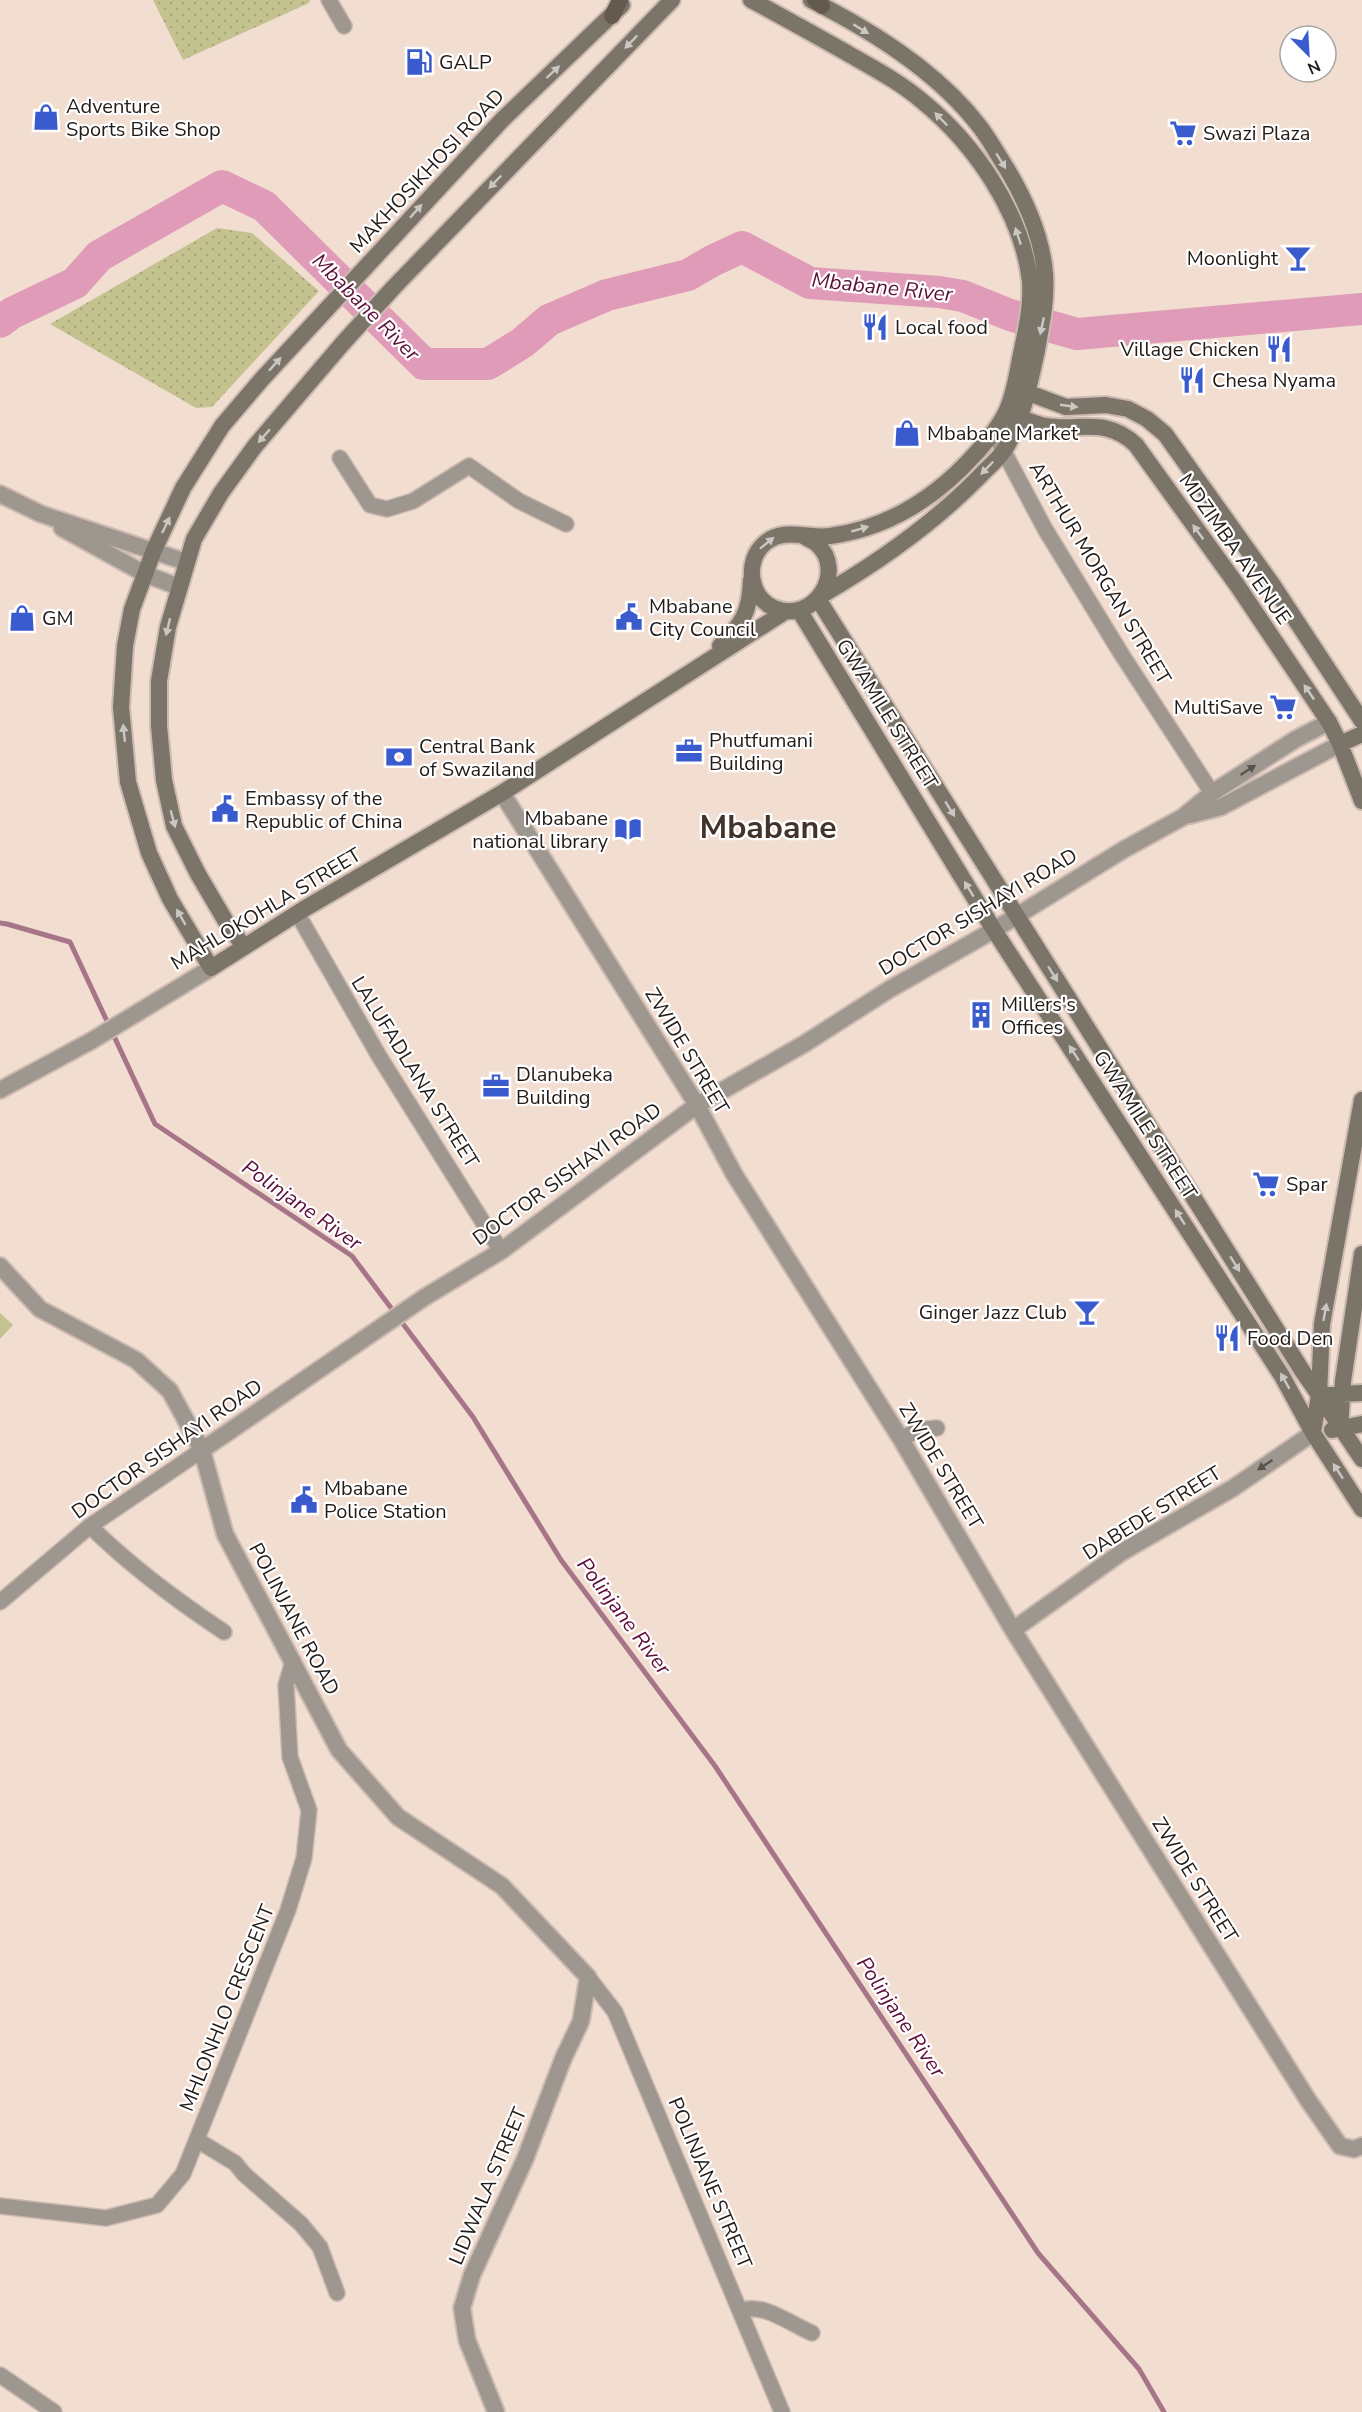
<svg xmlns="http://www.w3.org/2000/svg" width="1362" height="2412" viewBox="0 0 1362 2412" font-family="'Nunito Sans',sans-serif">
<style>
.grass{fill:url(#grass-dots)}
.pitch{fill:#c4c390}
.lines{fill:none;stroke-linecap:round;stroke-linejoin:round}
.stream{stroke:#a67587;stroke-width:5}
.river{stroke:#df9bb7;stroke-width:32}
.minor-casing{stroke:#cdbab0;stroke-width:18}
.tertiary-casing{stroke:#cdbab0;stroke-width:20}
.secondary-casing{stroke:#cdbab0;stroke-width:20}
.primary-casing{stroke:#cdbab0;stroke-width:20}
.minor{stroke:#9d9790;stroke-width:15}
.tertiary{stroke:#9d9790;stroke-width:16}
.secondary{stroke:#7b7469;stroke-width:16}
.primary{stroke:#645b4e;stroke-width:16}
.oneway{fill:#cac7c3}
.oneway2{fill:#59534d}
.labels{text-anchor:middle;dominant-baseline:central;stroke-width:4.5;stroke-linejoin:round;paint-order:stroke}
.poi-label{font-size:20px;fill:#221b17;stroke:#fff;text-anchor:start}
.street-label{font-size:20px;fill:#221b17;stroke:#fff}
.water-label{font-size:21px;font-style:italic;fill:#5d0e39;stroke:#fff}
.town-label{font-size:32px;font-weight:bold;fill:#43332a;stroke:#fff}
</style>
<defs>
<pattern id="grass-dots" width="8" height="8" patternUnits="userSpaceOnUse" patternTransform="scale(1.5)"><rect width="8" height="8" fill="#c4c390"/><path d="M2 2h.1M6 6h.1" fill="none" stroke="#a8a77b" stroke-width="1.8" stroke-linecap="round"/></pattern>
</defs>
<rect width="100%" height="100%" fill="#f2ddd1"/>
<path class="grass" d="M153 0H310L309 3 183 60Z
M217 228 252 233 319 291 212 407 196 408 50 324Z"/>
<path class="pitch" d="M0 1313 13 1325 0 1339Z"/>
<g class="lines">
<path class="stream" d="M0 923 7 924 70 942 155 1124 352 1256 473 1417 561 1560 715 1766 1038 2253 1139 2369 1164 2412"/>
<path class="river" d="M0 322 12 313 75 283 99 256 222 186 264 206 424 364H488L522 343 549 320 607 295 688 275 712 261 742 247 810 283 939 292 963 296 1010 315 1077 334 1362 309"/>
<defs>
<path id="minor" d="M329 0 344 26
M994 433 1045 529 1122 655 1212 793
M340 458 370 505 387 509 413 501 469 466 519 501 566 524
M297 913 379 1056 501 1251
M901 1439 918 1430 937 1428
M90 1526C131 1567 176 1600 224 1632
M0 1602 90 1526 202 1450
M588 1977 615 2012 782 2412
M197 2140 235 2163 244 2174 301 2224 320 2247 337 2293
M0 2206 106 2218 157 2205 183 2174 288 1910 304 1858 309 1810 290 1757 286 1685 293 1661
M740 2311C762 2301 792 2325 812 2333
M0 2375 54 2412"/>
<path id="tertiary" d="M0 494 41 514 186 562
M62 528 145 574 179 587
M502 793 697 1105 734 1174 901 1439 1013 1630 1308 2100 1340 2146 1354 2149 1362 2146
M1190 815 1221 807 1340 744
M0 1090 91 1041 211 968
M0 1266 40 1309 136 1360 170 1391 202 1450 225 1534 339 1750 398 1817 502 1886 588 1977 581 2021 563 2059 525 2159 472 2275 462 2308 467 2340 496 2412
M202 1450 425 1297 501 1251 697 1105 804 1044 890 989 994 930 1123 850 1183 817 1212 793 1296 739 1329 722
M1013 1630 1122 1552 1233 1488 1313 1433"/>
<path id="secondary" d="M751 0C783 17 815 35 847 53 873 68 900 82 922 101 975 144 1022 213 1030 281 1032 306 1025 335 1020 359 1017 376 1014 394 1007 410 1000 426 988 439 977 452 938 496 889 528 830 536 808 539 784 527 765 543 744 561 749 597 774 608 814 625 848 571 816 543 812 540 806 538 802 535
M811 0C871 30 939 73 980 127 990 140 998 155 1007 169 1026 201 1042 236 1045 274 1047 302 1041 328 1036 355 1029 386 1022 422 1005 449 999 459 988 467 980 476 934 523 879 562 822 595
M622 5 502 120 262 379 222 426 183 488 154 550 132 609 125 646 121 707 128 782 149 853 170 899 211 968 304 909 502 793 786 611
M1018 389 1066 407 1106 405 1128 409 1147 419 1165 434 1272 584 1362 721
M1010 413C1020 418 1031 422 1041 425 1077 433 1105 415 1136 445L1237 585 1329 722 1340 744 1362 801
M818 599 1303 1372 1319 1395 1362 1393
M799 610 994 930 1282 1376 1313 1433 1362 1509
M720 646C742 624 750 613 751 580
M1340 744 1362 734
M244 947 225 920 198 874 174 826 164 780 159 726V681L168 627 194 539 221 493 255 446 343 343 394 287 672 0
M1319 1395 1362 1459
M1340 1429 1343 1381 1362 1254
M1332 1430 1362 1424
M1313 1433 1319 1395 1322 1324 1362 1100"/>
<path id="primary" d="M815 0 822 6
M612 16 620 0"/>
</defs>
<use href="#minor" class="minor-casing"/>
<use href="#tertiary" class="tertiary-casing"/>
<use href="#secondary" class="secondary-casing"/>
<use href="#primary" class="primary-casing"/>
<use href="#minor" class="minor"/>
<use href="#tertiary" class="tertiary"/>
<use href="#secondary" class="secondary"/>
<use href="#primary" class="primary"/>
</g>
<defs><path id="oneway-solid" d="M-6-.8H1V-3.2L6.5 0L1 3.2V.8H-6Z" transform="scale(1.5)"/></defs>
<g class="oneway">
<use href="#oneway-solid" transform="translate(861 29) rotate(31)"/>
<use href="#oneway-solid" transform="translate(631 42) rotate(134)"/>
<use href="#oneway-solid" transform="translate(553 72) rotate(-43)"/>
<use href="#oneway-solid" transform="translate(941 119) rotate(-134)"/>
<use href="#oneway-solid" transform="translate(1001 161) rotate(58)"/>
<use href="#oneway-solid" transform="translate(495 182) rotate(134)"/>
<use href="#oneway-solid" transform="translate(416 211) rotate(-48)"/>
<use href="#oneway-solid" transform="translate(1018 236) rotate(-108)"/>
<use href="#oneway-solid" transform="translate(1042 326) rotate(102)"/>
<use href="#oneway-solid" transform="translate(275 364) rotate(-48)"/>
<use href="#oneway-solid" transform="translate(1069 406) rotate(8)"/>
<use href="#oneway-solid" transform="translate(264 436) rotate(131)"/>
<use href="#oneway-solid" transform="translate(987 468) rotate(134)"/>
<use href="#oneway-solid" transform="translate(166 525) rotate(-64)"/>
<use href="#oneway-solid" transform="translate(860 529) rotate(-16)"/>
<use href="#oneway-solid" transform="translate(1198 532) rotate(-126)"/>
<use href="#oneway-solid" transform="translate(767 543) rotate(-39)"/>
<use href="#oneway-solid" transform="translate(168 627) rotate(103)"/>
<use href="#oneway-solid" transform="translate(1309 692) rotate(-124)"/>
<use href="#oneway-solid" transform="translate(124 733) rotate(-96)"/>
<use href="#oneway-solid" transform="translate(950 809) rotate(58)"/>
<use href="#oneway-solid" transform="translate(173 819) rotate(75)"/>
<use href="#oneway-solid" transform="translate(969 889) rotate(-121)"/>
<use href="#oneway-solid" transform="translate(181 917) rotate(-120)"/>
<use href="#oneway-solid" transform="translate(1053 974) rotate(58)"/>
<use href="#oneway-solid" transform="translate(1074 1053) rotate(-123)"/>
<use href="#oneway-solid" transform="translate(1180 1217) rotate(-123)"/>
<use href="#oneway-solid" transform="translate(1235 1264) rotate(58)"/>
<use href="#oneway-solid" transform="translate(1325 1312) rotate(-80)"/>
<use href="#oneway-solid" transform="translate(1285 1381) rotate(-120)"/>
<use href="#oneway-solid" transform="translate(1338 1471) rotate(-123)"/>
</g>
<g class="oneway2">
<use href="#oneway-solid" transform="translate(1248 770) rotate(-33)"/>
<use href="#oneway-solid" transform="translate(1265 1465) rotate(146)"/>
</g>
<defs>
<symbol id="fuel-bare" viewBox="-9 -9 18 18"><path d="M-5.5-6h7V0h2V4h1.3V-2.5L3-4.5l.8-.8L6-3V5H2.5V1h-1V6h-7ZM-4.2-4.7v3.2H.2V-4.7Z" fill="#3a5bcd" stroke="#fff" stroke-width="2.5" paint-order="stroke"/></symbol>
<symbol id="shop-bare" viewBox="-9 -9 18 18"><path d="M-5-2.5h2.3a2.7 3.5 0 0 1 5.4 0H5L5.5 6h-11ZM-1.5-2.5h3a1.5 2.3 0 0 0-3 0Z" fill="#3a5bcd" stroke="#fff" stroke-width="2.5" paint-order="stroke"/></symbol>
<symbol id="supermarket-bare" viewBox="-9 -9 18 18"><path d="M-6-5.5h2.5l.6 2H6L4.5 2H-2.5L-4.4-4H-6ZM-1.5 3.2a1.3 1.3 0 1 0 .1 0ZM3 3.2a1.3 1.3 0 1 0 .1 0Z" fill="#3a5bcd" stroke="#fff" stroke-width="2.5" paint-order="stroke"/></symbol>
<symbol id="bar-bare" viewBox="-9 -9 18 18"><path d="M-6-5H6L.8 .8V4.5H3.5V6h-7V4.5H-.8V.8Z" fill="#3a5bcd" stroke="#fff" stroke-width="2.5" paint-order="stroke"/></symbol>
<symbol id="restaurant-bare" viewBox="-9 -9 18 18"><path d="M-5-6h1v4h1v-4h1v4h1v-4h1v5L-1.5 .5V6h-2V.5L-5-1ZM5-6V6H3V1.5H1.5Q1.5-4 5-6Z" fill="#3a5bcd" stroke="#fff" stroke-width="2.5" paint-order="stroke"/></symbol>
<symbol id="civic-bare" viewBox="-9 -9 18 18"><path d="M-.6-6.5H3V-4.5H.6V-3L4-1V1h2V6H-6V1h2V-1L-.6-3ZM-1.2 2.5V6h2.4V2.5Z" fill="#3a5bcd" stroke="#fff" stroke-width="2.5" paint-order="stroke"/></symbol>
<symbol id="office-bare" viewBox="-9 -9 18 18"><path d="M-6-3h4V-5.5h4V-3h4V5H-6ZM-1-4.5V-3h2v-1.5ZM-6 0V1H6V0Z" fill="#3a5bcd" stroke="#fff" stroke-width="2.5" paint-order="stroke"/></symbol>
<symbol id="bank-bare" viewBox="-9 -9 18 18"><path d="M-6-4H6V4H-6ZM0-2.3a2.3 2.3 0 1 0 0 4.6a2.3 2.3 0 1 0 0-4.6Z" fill="#3a5bcd" stroke="#fff" stroke-width="2.5" paint-order="stroke"/></symbol>
<symbol id="library-bare" viewBox="-9 -9 18 18"><path d="M-6-4Q-3-5.5-.7-3.5V5Q-3 3-6 4ZM6-4Q3-5.5 .7-3.5V5Q3 3 6 4Z" fill="#3a5bcd" stroke="#fff" stroke-width="2.5" paint-order="stroke"/></symbol>
<symbol id="building-bare" viewBox="-9 -9 18 18"><path d="M-4-6H4V6H1V3H-1V6H-4ZM-2.5-4.3h1.7v1.8h-1.7ZM.8-4.3h1.7v1.8H.8ZM-2.5-1h1.7V.8h-1.7ZM.8-1h1.7V.8H.8Z" fill="#3a5bcd" stroke="#fff" stroke-width="2.5" paint-order="stroke"/></symbol>
</defs>
<g fill-rule="evenodd">
<use href="#fuel-bare" x="400" y="43" width="38" height="38"/>
<use href="#shop-bare" x="27" y="98" width="38" height="38"/>
<use href="#supermarket-bare" x="1164" y="114" width="38" height="38"/>
<use href="#bar-bare" x="1279" y="239" width="38" height="38"/>
<use href="#restaurant-bare" x="856" y="308" width="38" height="38"/>
<use href="#restaurant-bare" x="1260" y="330" width="38" height="38"/>
<use href="#restaurant-bare" x="1173" y="361" width="38" height="38"/>
<use href="#shop-bare" x="888" y="414" width="38" height="38"/>
<use href="#civic-bare" x="610" y="598" width="38" height="38"/>
<use href="#shop-bare" x="3" y="599" width="38" height="38"/>
<use href="#supermarket-bare" x="1264" y="688" width="38" height="38"/>
<use href="#office-bare" x="670" y="732" width="38" height="38"/>
<use href="#bank-bare" x="380" y="738" width="38" height="38"/>
<use href="#civic-bare" x="206" y="790" width="38" height="38"/>
<use href="#library-bare" x="609" y="810" width="38" height="38"/>
<use href="#building-bare" x="962" y="996" width="38" height="38"/>
<use href="#office-bare" x="477" y="1067" width="38" height="38"/>
<use href="#supermarket-bare" x="1247" y="1165" width="38" height="38"/>
<use href="#bar-bare" x="1068" y="1293" width="38" height="38"/>
<use href="#restaurant-bare" x="1208" y="1319" width="38" height="38"/>
<use href="#civic-bare" x="285" y="1481" width="38" height="38"/>
</g>
<g class="labels">
<g class="poi-label">
<text x="439" y="62">GALP</text>
<text x="66" y="106">Adventure<tspan x="66" dy="23">Sports Bike Shop</tspan></text>
<text x="1203" y="133">Swazi Plaza</text>
<text x="1278" y="258" text-anchor="end">Moonlight</text>
<text x="895" y="327">Local food</text>
<text x="1259" y="349" text-anchor="end">Village Chicken</text>
<text x="1212" y="380">Chesa Nyama</text>
<text x="927" y="433">Mbabane Market</text>
<text x="649" y="606">Mbabane<tspan x="649" dy="23">City Council</tspan></text>
<text x="42" y="618">GM</text>
<text x="1263" y="707" text-anchor="end">MultiSave</text>
<text x="709" y="740">Phutfumani<tspan x="709" dy="23">Building</tspan></text>
<text x="419" y="746">Central Bank<tspan x="419" dy="23">of Swaziland</tspan></text>
<text x="245" y="798">Embassy of the<tspan x="245" dy="23">Republic of China</tspan></text>
<text x="608" y="818" text-anchor="end">Mbabane<tspan x="608" dy="23">national library</tspan></text>
<text x="1001" y="1004">Millers's<tspan x="1001" dy="23">Offices</tspan></text>
<text x="516" y="1074">Dlanubeka<tspan x="516" dy="23">Building</tspan></text>
<text x="1286" y="1184">Spar</text>
<text x="1067" y="1312" text-anchor="end">Ginger Jazz Club</text>
<text x="1247" y="1338">Food Den</text>
<text x="324" y="1488">Mbabane<tspan x="324" dy="23">Police Station</tspan></text>
</g>
<g class="street-label">
<text transform="translate(427 171) rotate(-47)">MAKHOSIKHOSI ROAD</text>
<text transform="translate(1235 549) rotate(55)">MDZIMBA AVENUE</text>
<text transform="translate(1100 573) rotate(59)">ARTHUR MORGAN STREET</text>
<text transform="translate(887 714) rotate(58)">GWAMILE STREET</text>
<text transform="translate(266 909) rotate(-31)">MAHLOKOHLA STREET</text>
<text transform="translate(978 912) rotate(-31)">DOCTOR SISHAYI ROAD</text>
<text transform="translate(687 1051) rotate(59)">ZWIDE STREET</text>
<text transform="translate(415 1072) rotate(58)">LALUFADLANA STREET</text>
<text transform="translate(1145 1125) rotate(57)">GWAMILE STREET</text>
<text transform="translate(567 1174) rotate(-36)">DOCTOR SISHAYI ROAD</text>
<text transform="translate(167 1449) rotate(-35)">DOCTOR SISHAYI ROAD</text>
<text transform="translate(941 1466) rotate(59)">ZWIDE STREET</text>
<text transform="translate(1152 1513) rotate(-32)">DABEDE STREET</text>
<text transform="translate(294 1619) rotate(62)">POLINJANE ROAD</text>
<text transform="translate(1195 1880) rotate(58)">ZWIDE STREET</text>
<text transform="translate(227 2008) rotate(-68)">MHLONHLO CRESCENT</text>
<text transform="translate(710 2183) rotate(67)">POLINJANE STREET</text>
<text transform="translate(488 2186) rotate(-67)">LIDWALA STREET</text>
</g>
<g class="water-label">
<text transform="translate(882 287) rotate(6)">Mbabane River</text>
<text transform="translate(366 307) rotate(45)">Mbabane River</text>
<text transform="translate(302 1205) rotate(35)">Polinjane River</text>
<text transform="translate(624 1616) rotate(53)">Polinjane River</text>
<text transform="translate(901 2017) rotate(56)">Polinjane River</text>
</g>
<g class="town-label">
<text x="768" y="827">Mbabane</text>
</g>
</g>
<g transform="translate(1308 54) rotate(156)"><circle r="28" fill="#ffffff" stroke="#a7a4a2" stroke-width="1.5"/>
<path d="M0-4.5L10 22L0 15L-10 22Z" fill="#3a5bcd"/>
<text y="-9" font-size="16" font-weight="bold" text-anchor="middle" fill="#221b17">N</text>
</g>
</svg>
